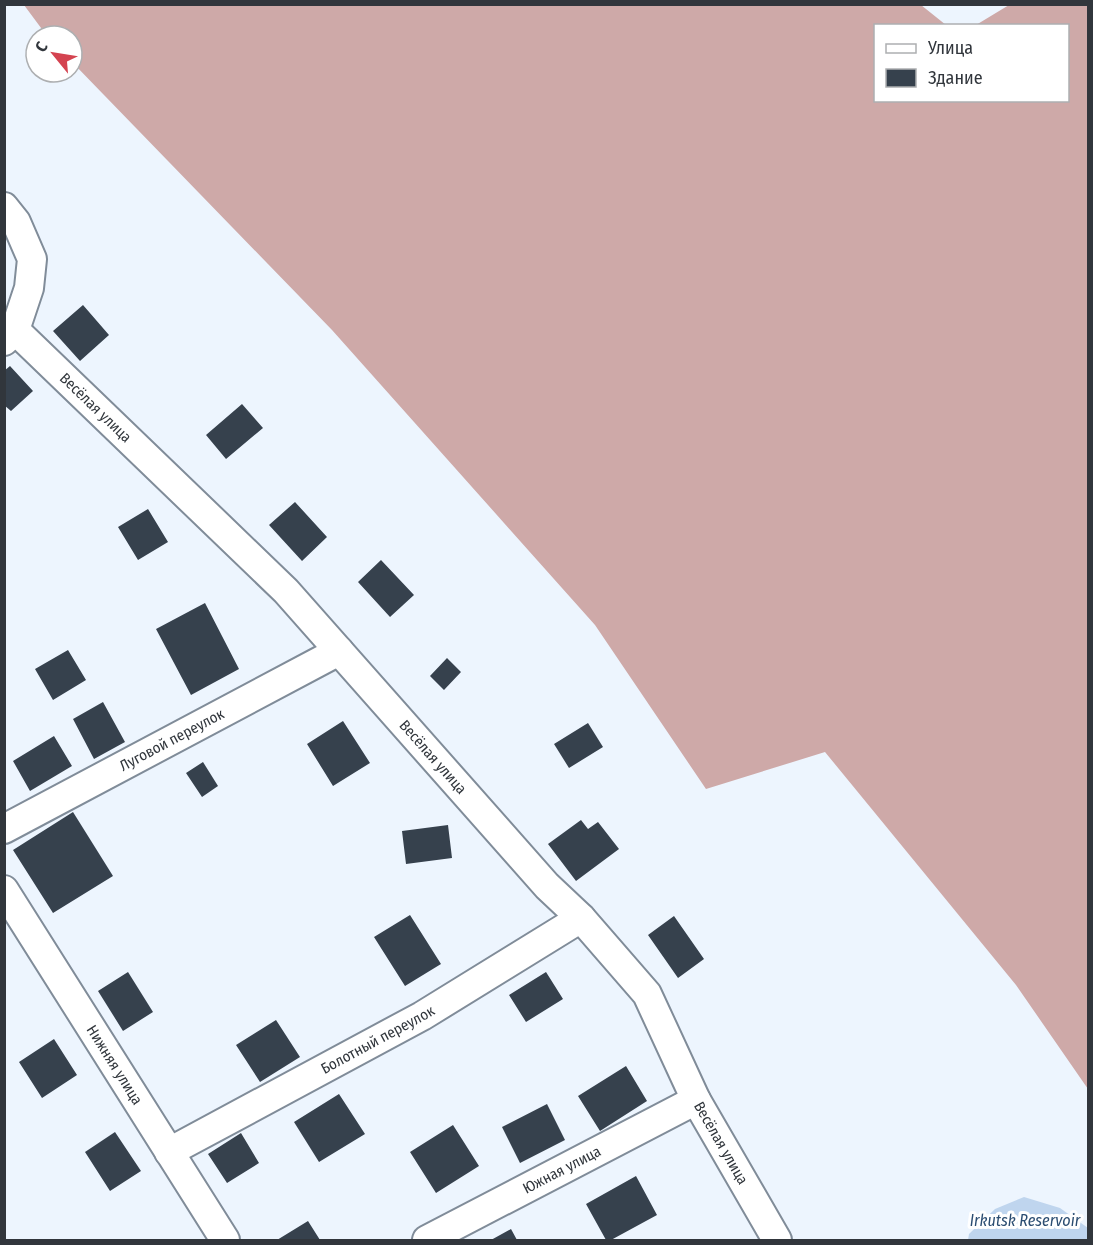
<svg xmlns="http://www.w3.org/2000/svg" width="1093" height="1245" viewBox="0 0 1093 1245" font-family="'Fira Sans Condensed',sans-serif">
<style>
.forest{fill:#cea9a8}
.water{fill:#bfd5ee}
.building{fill:#36414d}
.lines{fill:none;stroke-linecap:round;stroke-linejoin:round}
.minor-casing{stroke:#808c99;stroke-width:32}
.minor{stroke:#fff;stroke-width:28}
.labels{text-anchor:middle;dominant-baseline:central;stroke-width:6;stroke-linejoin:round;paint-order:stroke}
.street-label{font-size:15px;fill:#31363c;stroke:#fff}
.water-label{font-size:16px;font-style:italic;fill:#2b4d71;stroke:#fff}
</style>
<rect width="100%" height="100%" fill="#edf5fe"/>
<path class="forest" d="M24 5H921L946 25 876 26V100H1068V26L976 25 1009 5H1088V1089L1016 985 825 752 706 789 595 625 332 330 72 62V36H47Z"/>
<path class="water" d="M1024 1197 1060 1208 1088 1228V1240H968L969 1234 995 1209Z"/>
<path class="building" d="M83 305 109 335 80 361 53 331Z
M10 366 33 391 11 411 4 405V371Z
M242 404 263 428 226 459 206 435Z
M295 502 327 537 302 561 269 525Z
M148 509 168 542 138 560 118 527Z
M381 560 414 595 390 617 358 582Z
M205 603 239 669 191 695 156 629Z
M68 650 86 680 53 700 35 669Z
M447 658 461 672 444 690 430 676Z
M103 702 125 742 94 759 73 719Z
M343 721 370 763 333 786 307 744Z
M588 723 603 747 569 768 554 744Z
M54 736 72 766 30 791 13 761Z
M203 762 218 786 202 797 186 773Z
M73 812 113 876 53 913 13 850Z
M581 820 588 829 598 822 619 849 576 881 548 844Z
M448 825 452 858 406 864 402 831Z
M410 915 441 964 405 986 374 937Z
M674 916 704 959 678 978 648 935Z
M128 972 153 1012 123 1031 98 991Z
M546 972 563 999 526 1022 509 995Z
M276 1020 300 1057 260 1082 236 1045Z
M54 1039 77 1075 42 1098 19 1062Z
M626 1066 647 1101 600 1131 578 1096Z
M339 1094 365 1134 319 1162 294 1122Z
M547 1104 565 1140 520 1163 502 1127Z
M453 1125 479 1166 436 1193 410 1152Z
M115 1132 141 1171 110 1191 85 1152Z
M241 1133 259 1163 227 1183 208 1154Z
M636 1176 657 1215 611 1240H606L586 1204Z
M308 1221 320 1240H277Z
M511 1229 517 1240H491Z"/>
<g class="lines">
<defs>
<g id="minor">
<path d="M4 207 16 222 32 259 29 288 15 330 4 341"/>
<path id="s1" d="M15 330 286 591 547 886 581 918 647 994 696 1100 777 1240"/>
<path id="s2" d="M4 829 339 651"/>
<path id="s3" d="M4 890 225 1240"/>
<path id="s4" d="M169 1152 422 1016 581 918"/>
<path id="s5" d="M427 1240 696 1100"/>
</g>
</defs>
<use href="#minor" class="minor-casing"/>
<use href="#minor" class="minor"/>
</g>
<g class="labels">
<g class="street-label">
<text stroke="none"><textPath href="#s1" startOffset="112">Весёлая улица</textPath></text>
<text stroke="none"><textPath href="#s2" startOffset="190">Луговой переулок</textPath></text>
<text stroke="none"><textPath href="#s1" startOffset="598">Весёлая улица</textPath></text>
<text stroke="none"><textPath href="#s4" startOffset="237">Болотный переулок</textPath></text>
<text stroke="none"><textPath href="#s3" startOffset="207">Нижняя улица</textPath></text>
<text stroke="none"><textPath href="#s1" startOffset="1084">Весёлая улица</textPath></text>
<text stroke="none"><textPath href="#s5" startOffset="152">Южная улица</textPath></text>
</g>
<g class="water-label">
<text x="1025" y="1220">Irkutsk Reservoir</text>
</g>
</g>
<rect width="1093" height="1245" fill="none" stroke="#31363c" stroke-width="12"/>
<rect x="874" y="24" width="195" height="78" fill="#ffffff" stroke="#adafb1" stroke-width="1.5"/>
<rect x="886" y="44" width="30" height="9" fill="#ffffff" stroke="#adafb1" stroke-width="1.5"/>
<text x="928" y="54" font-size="18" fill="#31363c">Улица</text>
<rect x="886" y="69" width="30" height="18" fill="#36414d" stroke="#adafb1" stroke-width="1.5"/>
<text x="928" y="84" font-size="18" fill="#31363c">Здание</text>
<g transform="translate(54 54) rotate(300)"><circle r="28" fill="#ffffff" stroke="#adafb1" stroke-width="1.5"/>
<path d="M0-4.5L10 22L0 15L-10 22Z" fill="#d44350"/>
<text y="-9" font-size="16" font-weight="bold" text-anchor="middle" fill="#31363c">С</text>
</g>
</svg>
